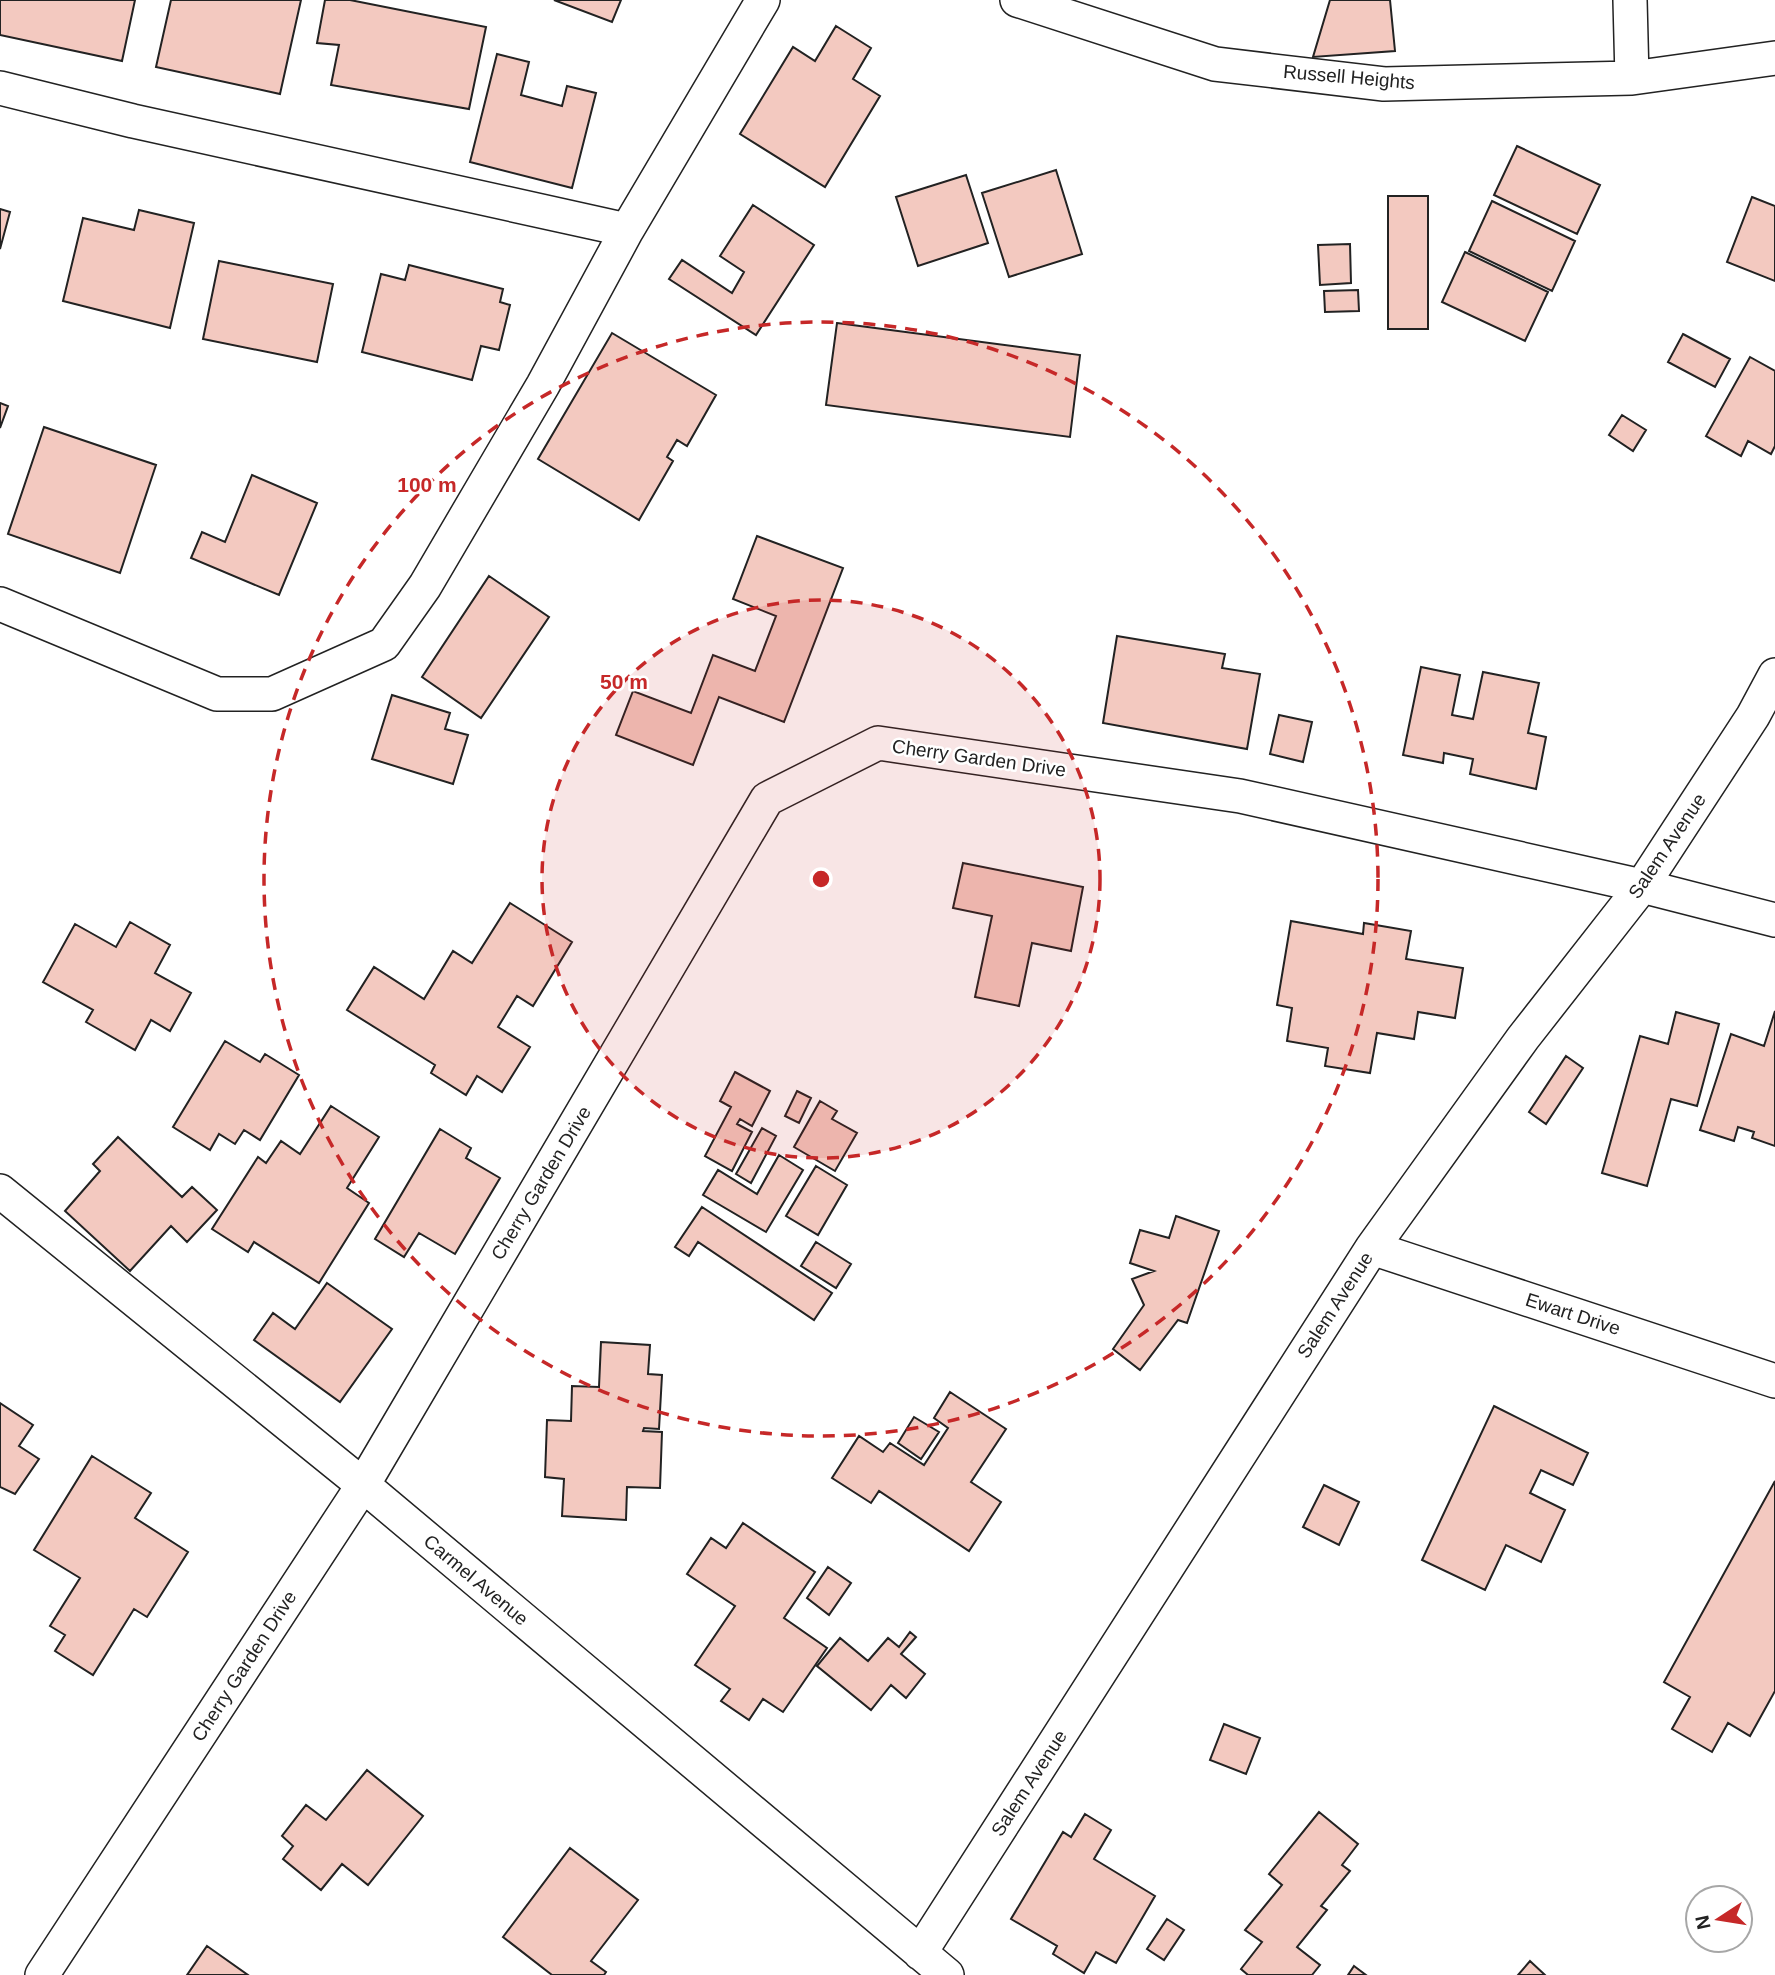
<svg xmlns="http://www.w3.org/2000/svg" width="1775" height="1975" viewBox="0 0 1775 1975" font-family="Arial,sans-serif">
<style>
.building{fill:#f3c9c0;stroke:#222;stroke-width:2}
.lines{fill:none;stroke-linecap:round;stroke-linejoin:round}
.minor-casing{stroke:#222;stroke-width:36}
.minor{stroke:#fff;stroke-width:33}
.ring{fill:none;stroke:#c62828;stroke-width:3.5;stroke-dasharray:12 9}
.labels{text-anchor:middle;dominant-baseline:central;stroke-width:5;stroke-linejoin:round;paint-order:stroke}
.street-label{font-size:19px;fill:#222;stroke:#fff}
.centre{fill:#c62828;stroke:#fff;stroke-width:3.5}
.ring-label{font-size:21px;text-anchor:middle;font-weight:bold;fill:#c62828;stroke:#fff;stroke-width:5;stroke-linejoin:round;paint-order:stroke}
</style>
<rect width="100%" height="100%" fill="#fff"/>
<path class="building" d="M0 0H135L122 61 0 35Z
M171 0H301L280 94 156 67Z
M325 0H350L486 27 469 109 331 85 339 45 317 43Z
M554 0H621L612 22Z
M1330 0H1390L1395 51 1313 57Z
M836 26 871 48 853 79 880 96 825 187 740 134 793 47 815 61Z
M497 54 529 62 521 95 562 106 567 86 596 93 572 188 470 162Z
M1517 146 1600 185 1577 234 1494 195Z
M1056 170 1082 254 1009 277 982 193Z
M966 175 988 243 918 266 896 197Z
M1388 196H1428V329H1388Z
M1752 197 1775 206V281L1727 262Z
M1492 201 1575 241 1552 291 1469 251Z
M753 205 814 245 756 335 669 279 682 260 732 293 744 272 720 256Z
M0 209 10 212 0 249Z
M139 210 194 223 170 328 63 301 83 218 134 230Z
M1350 244 1351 283 1320 285 1318 245Z
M1465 252 1548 292 1525 341 1442 302Z
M219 261 333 284 317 362 203 339Z
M409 265 503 289 500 302 510 305 499 350 481 346 472 380 362 352 381 274 405 280Z
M1358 290 1359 311 1325 312 1324 291Z
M837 323 1080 355 1070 437 826 405Z
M612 333 716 395 687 446 677 440 667 457 673 461 639 520 538 459Z
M1683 334 1730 359 1715 387 1668 362Z
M1750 357 1775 371V446L1771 454 1748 441 1741 456 1706 436Z
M0 403 8 406 0 428Z
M1622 415 1646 430 1633 451 1609 435Z
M44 427 156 465 120 573 8 534Z
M252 475 317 503 279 595 191 558 202 532 225 542Z
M757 536 843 568 784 722 719 697 693 765 616 735 633 691 691 713 713 655 755 671 776 616 733 599Z
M489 576 549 617 481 718 422 677Z
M1117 636 1225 654 1222 668 1260 674 1247 749 1103 723Z
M1421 667 1460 675 1452 715 1473 719 1483 672 1539 683 1528 733 1546 737 1536 789 1470 774 1473 759 1444 753 1443 763 1403 755Z
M392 695 450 713 445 729 468 735 453 784 372 759Z
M1279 715 1312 722 1303 762 1270 754Z
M963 863 1083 887 1071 951 1032 943 1019 1006 975 997 992 916 953 908Z
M510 903 572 942 533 1006 517 996 498 1027 530 1047 502 1092 477 1076 466 1095 431 1073 435 1065 347 1010 374 967 424 999 453 951 472 963Z
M1291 921 1363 934 1364 923 1411 931 1406 959 1463 968 1455 1018 1418 1012 1414 1039 1377 1033 1370 1073 1325 1066 1328 1048 1287 1041 1292 1008 1277 1005Z
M130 922 170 945 155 973 191 993 170 1031 151 1020 135 1050 86 1022 93 1010 43 982 75 924 116 947Z
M1775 1011V1146L1752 1138 1754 1132 1738 1127 1734 1141 1700 1130 1731 1034 1764 1046Z
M1676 1012 1719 1024 1697 1106 1671 1099 1647 1186 1602 1173 1640 1036 1668 1044Z
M225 1041 260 1062 265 1054 299 1075 260 1140 244 1130 235 1144 219 1134 210 1150 173 1127Z
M1566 1056 1583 1068 1546 1124 1529 1112Z
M735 1072 770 1091 752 1126 740 1119 737 1124 752 1132 732 1171 705 1156 731 1107 720 1101Z
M797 1091 811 1098 799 1123 785 1116Z
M820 1101 837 1111 832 1119 857 1133 835 1171 794 1147Z
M331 1106 379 1137 347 1188 369 1203 319 1283 254 1242 248 1252 212 1229 258 1157 266 1163 281 1141 300 1154Z
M762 1128 776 1136 751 1183 736 1174Z
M440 1129 471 1148 466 1158 500 1178 455 1254 419 1233 404 1257 375 1239Z
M118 1137 182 1197 192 1187 217 1210 187 1242 171 1226 130 1271 65 1211 100 1171 93 1164Z
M779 1155 803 1170 766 1232 703 1195 718 1170 757 1194Z
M816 1166 847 1185 818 1235 786 1216Z
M702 1207 832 1293 814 1320 698 1242 689 1256 675 1247Z
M1176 1216 1219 1231 1187 1323 1178 1320 1140 1370 1113 1349 1144 1305 1132 1279 1154 1271 1130 1263 1140 1230 1169 1238Z
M816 1242 851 1264 836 1288 801 1266Z
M327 1283 392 1329 340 1402 254 1340 273 1313 295 1329Z
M601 1342 650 1345 648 1374 662 1375 659 1429 644 1428 643 1431 662 1432 660 1488 627 1487 626 1520 562 1516 564 1479 545 1477 547 1420 571 1421 572 1386 599 1387Z
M950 1392 1006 1429 971 1482 1001 1502 969 1551 879 1491 871 1503 832 1478 859 1436 883 1452 890 1443 924 1465 948 1428 934 1418Z
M0 1403 33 1425 19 1446 39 1459 15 1494 0 1487Z
M1494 1406 1588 1453 1573 1485 1541 1470 1530 1493 1565 1510 1541 1562 1506 1545 1485 1590 1422 1560Z
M914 1417 939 1432 921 1459 898 1443Z
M92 1456 151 1493 135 1518 188 1552 147 1617 134 1609 93 1675 55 1651 65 1635 50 1626 80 1578 34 1550Z
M1775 1481V1691L1750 1736 1728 1723 1712 1752 1672 1729 1690 1697 1664 1682Z
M1324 1485 1359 1502 1339 1545 1303 1527Z
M743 1523 815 1572 784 1618 827 1648 783 1712 763 1699 749 1720 721 1701 730 1689 695 1665 735 1606 687 1574 711 1538 726 1548Z
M828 1567 851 1583 829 1615 807 1598Z
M910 1632 916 1637 901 1654 925 1674 906 1698 891 1685 871 1710 817 1666 840 1638 868 1661 888 1638 899 1647Z
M1224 1724 1260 1738 1246 1774 1210 1760Z
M367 1770 423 1816 368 1885 342 1864 321 1890 283 1859 293 1846 282 1836 306 1805 326 1820Z
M1319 1812 1358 1844 1342 1865 1350 1871 1321 1906 1327 1910 1297 1947 1320 1965 1312 1975H1248L1241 1969 1262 1942 1245 1930 1282 1885 1269 1874Z
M1085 1814 1111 1830 1094 1859 1155 1896 1116 1963 1096 1952 1084 1973 1053 1954 1057 1946 1011 1919 1063 1832 1071 1837Z
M570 1848 638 1900 591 1961 606 1972 604 1975H552L503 1937Z
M1167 1919 1184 1930 1164 1960 1147 1949Z
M207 1946 248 1975H187Z
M1530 1961 1545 1975H1518Z
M1354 1966 1366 1975H1348Z"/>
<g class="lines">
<defs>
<path id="minor" d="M1017 0 1215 64 1384 84 1632 78 1775 58
M1630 0 1632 78
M0 88 133 121 627 230
M0 604 217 694H272L384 644 425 586 543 385 627 230 763 0
M0 1191 363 1485 947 1975
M1372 1248 1775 1381
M920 1953 1372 1248 1523 1038 1642 886 1753 716 1775 675
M42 1975 363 1485 767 799 878 743 1240 796 1642 886 1775 920"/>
</defs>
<use href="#minor" class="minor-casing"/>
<use href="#minor" class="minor"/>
</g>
<circle cx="821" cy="879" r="279" fill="#c62828" fill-opacity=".12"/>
<g class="ring">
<circle cx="821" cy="879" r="279"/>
<circle cx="821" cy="879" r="557"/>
</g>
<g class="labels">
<g class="street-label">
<text transform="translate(1349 77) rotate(5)">Russell Heights</text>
<text transform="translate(979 758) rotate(8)">Cherry Garden Drive</text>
<text transform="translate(1667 846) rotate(-56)">Salem Avenue</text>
<text transform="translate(541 1183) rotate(-59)">Cherry Garden Drive</text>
<text transform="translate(1335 1305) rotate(-57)">Salem Avenue</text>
<text transform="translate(1573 1314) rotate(18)">Ewart Drive</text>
<text transform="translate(476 1580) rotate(40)">Carmel Avenue</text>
<text transform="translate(244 1666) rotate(-57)">Cherry Garden Drive</text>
<text transform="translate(1029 1783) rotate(-57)">Salem Avenue</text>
</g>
</g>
<circle cx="821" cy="879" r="10" class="centre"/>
<g class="ring-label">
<text x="427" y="492">100 m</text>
<text x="624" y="689">50 m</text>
</g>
<g transform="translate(1719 1919) rotate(258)"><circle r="33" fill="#ffffff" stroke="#a7a7a7" stroke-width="2"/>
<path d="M0-5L12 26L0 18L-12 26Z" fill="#c62828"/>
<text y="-10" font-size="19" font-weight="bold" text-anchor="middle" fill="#222222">N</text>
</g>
</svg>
